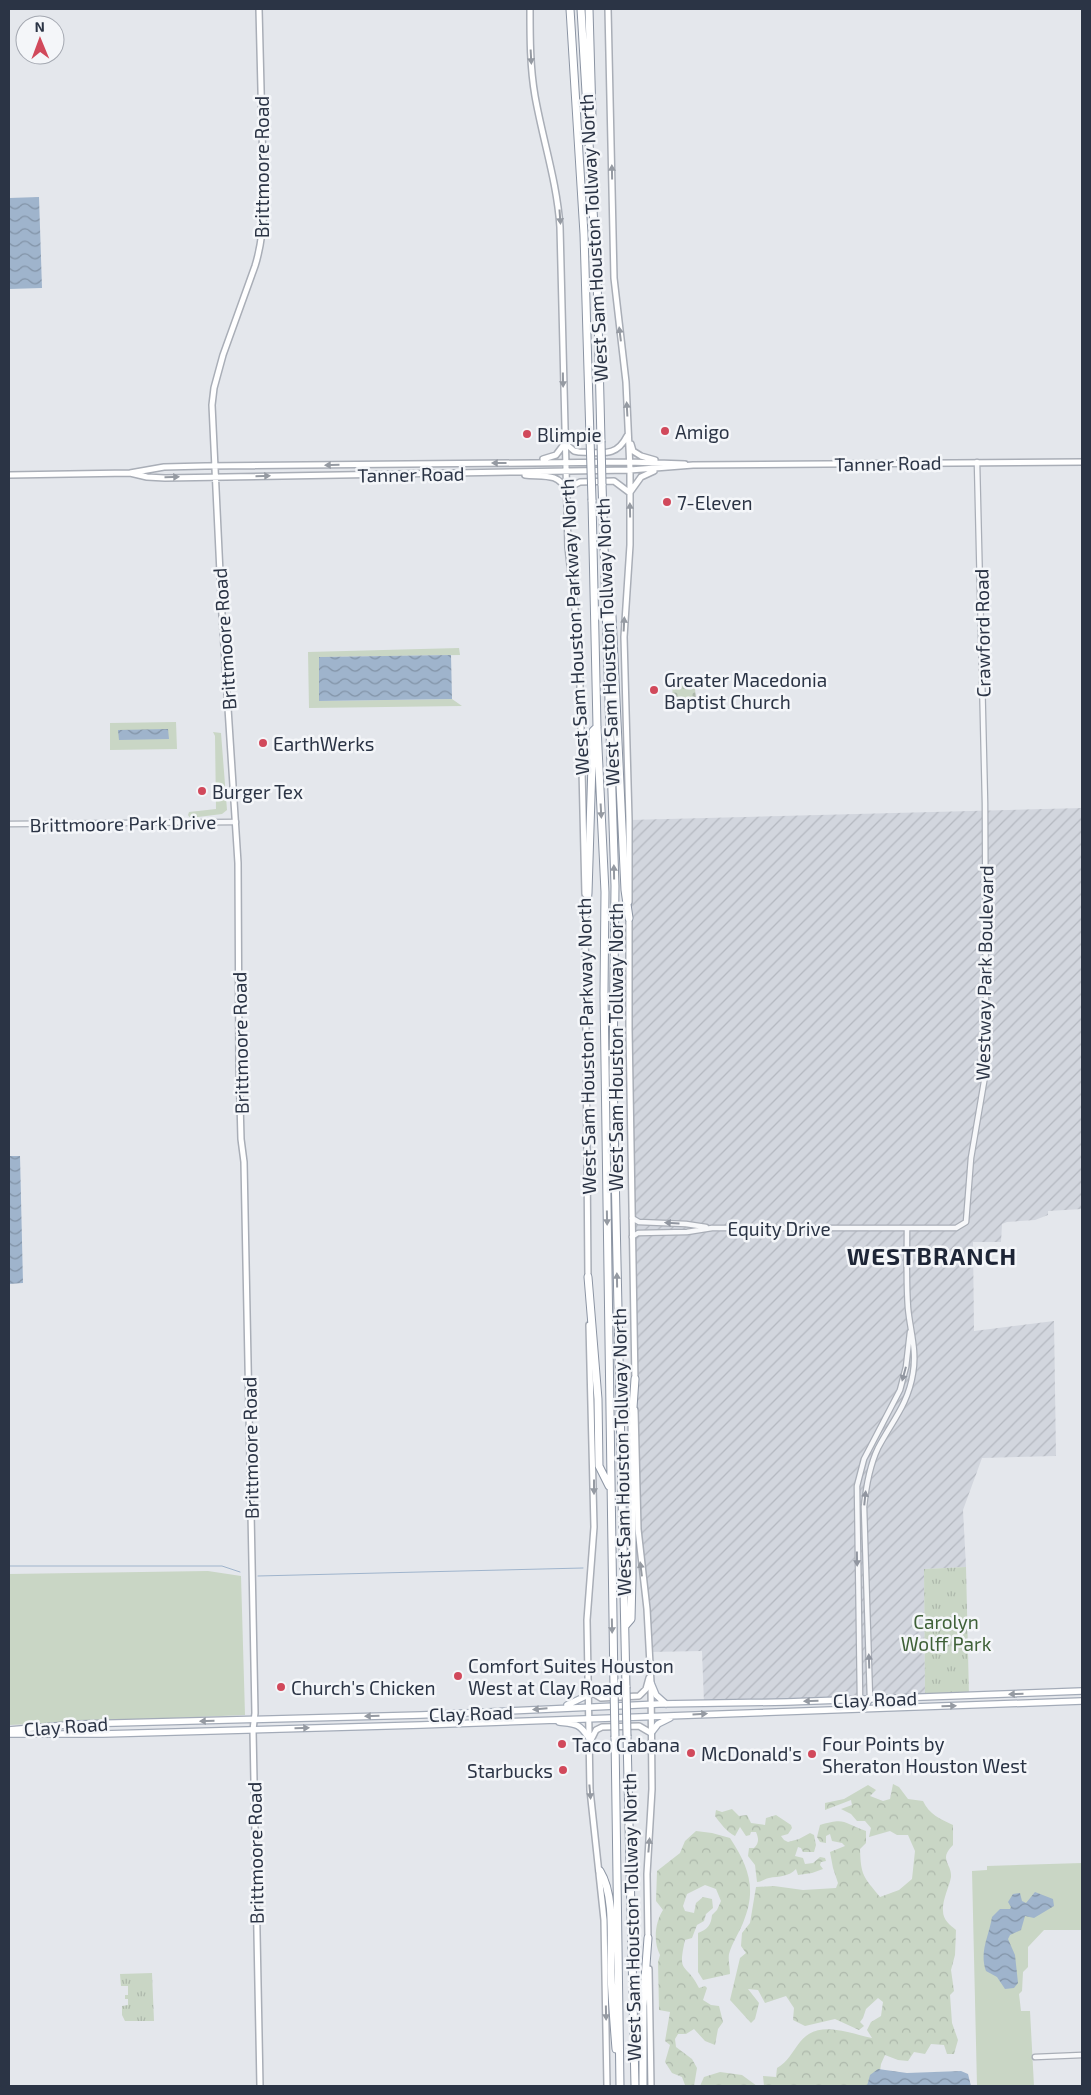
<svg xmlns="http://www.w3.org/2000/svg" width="1091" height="2095" viewBox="0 0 1091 2095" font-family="'Exo 2',sans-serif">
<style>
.industrial{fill:url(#industrial-furrows)}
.grass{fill:#c9d6c5}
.forest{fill:url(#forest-crowns)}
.cemetery{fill:url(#cemetery-stones)}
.park{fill:url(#park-tufts)}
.water{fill:url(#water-waves)}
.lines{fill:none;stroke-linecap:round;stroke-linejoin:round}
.stream{stroke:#9fb4cc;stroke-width:1}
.tertiary-casing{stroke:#a9aeb7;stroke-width:7}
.secondary-casing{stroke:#a9aeb7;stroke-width:8}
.primary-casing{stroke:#a3abb8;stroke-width:8}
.motorway-casing{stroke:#8b94a3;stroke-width:9}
.tertiary{stroke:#f7f8fa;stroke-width:4.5}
.secondary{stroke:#fff;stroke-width:5}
.primary{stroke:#fff;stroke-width:5.5}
.motorway{stroke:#fff;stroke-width:7}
.motorway-bridge-casing{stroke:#8b94a3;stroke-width:9;stroke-linecap:butt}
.motorway-bridge{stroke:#fff;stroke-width:7}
.oneway{fill:#959aa2}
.oneway2{fill:#9196a0}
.poi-dot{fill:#d1495b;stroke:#f4f6f9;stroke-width:2}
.labels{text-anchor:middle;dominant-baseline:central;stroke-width:5;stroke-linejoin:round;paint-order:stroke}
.street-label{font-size:19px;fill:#2b3445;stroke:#f4f6f9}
.poi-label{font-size:19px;fill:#2b3445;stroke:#f4f6f9;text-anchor:start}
.park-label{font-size:19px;fill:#3f6138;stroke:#f4f6f9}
.district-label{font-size:24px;font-weight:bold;letter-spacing:1px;fill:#1d2536;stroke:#f4f6f9}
</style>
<defs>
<pattern id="industrial-furrows" width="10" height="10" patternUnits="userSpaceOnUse" patternTransform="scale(1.25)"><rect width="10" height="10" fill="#d2d6de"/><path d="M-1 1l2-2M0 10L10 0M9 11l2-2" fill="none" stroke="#b4b8c0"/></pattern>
<pattern id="forest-crowns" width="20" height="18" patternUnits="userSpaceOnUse" patternTransform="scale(1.25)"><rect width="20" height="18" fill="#c9d6c5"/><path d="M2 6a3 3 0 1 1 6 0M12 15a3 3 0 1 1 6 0" fill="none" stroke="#adb8ab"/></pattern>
<pattern id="cemetery-stones" width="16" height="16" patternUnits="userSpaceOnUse" patternTransform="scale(1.25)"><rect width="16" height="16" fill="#c9d6c5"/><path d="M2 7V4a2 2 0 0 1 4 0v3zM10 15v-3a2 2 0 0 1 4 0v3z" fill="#adb8ab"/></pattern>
<pattern id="park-tufts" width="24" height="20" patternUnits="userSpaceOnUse" patternTransform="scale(1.25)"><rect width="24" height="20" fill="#c9d6c5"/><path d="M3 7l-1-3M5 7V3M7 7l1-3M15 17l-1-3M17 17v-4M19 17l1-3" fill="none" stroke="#adb8ab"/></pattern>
<pattern id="water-waves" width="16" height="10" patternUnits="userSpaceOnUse" patternTransform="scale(1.25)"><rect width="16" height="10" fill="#9fb4cc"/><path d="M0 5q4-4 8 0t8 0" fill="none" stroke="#8293a7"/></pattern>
</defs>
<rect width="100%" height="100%" fill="#e4e7ec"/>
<path class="industrial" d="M1082 808V1209L1048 1211V1215L1035 1220 1007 1222 1002 1224 1001 1242H973L974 1331 1054 1321 1056 1456 982 1458 963 1510 966 1567 924 1569 925 1697 704 1703 702 1651 649 1652 638 1529 631 1173 629 820Z"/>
<path class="grass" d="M459 648 460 655 319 657V701L452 699 462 706 309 708 308 652Z
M176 722 177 749 110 750V723Z
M213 732 221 733 227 810 222 814 190 818 188 815 189 812 216 809 215 736Z
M208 1571 241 1576 245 1715 9 1725V1574Z
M1082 1863V1930H1044L1028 1947V1967L1023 1972 1022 1991 1019 1994 1021 2011H1030L1034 2086H977L972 1871 987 1870V1866Z"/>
<path class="forest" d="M893 1784 899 1787 908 1799 923 1801C929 1814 940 1819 953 1825V1845C938 1860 952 1863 951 1877 949 1888 942 1900 943 1911 943 1920 950 1925 956 1930L955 1955 951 1970 954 1991 950 1995 952 2023 958 2040 954 2054H947L944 2045 931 2044 925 2054 914 2052 908 2061 898 2060 885 2055 881 2064 878 2086H764L763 2076 776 2077 777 2068C788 2062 792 2052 800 2042 818 2019 848 2033 872 2038L867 2030 871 2022 881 2016 883 2002 878 1998 866 2009 863 2018 860 2022 864 2026 859 2030 835 2019 805 2026 793 2020 794 2008 786 1996 765 2003 758 1990 748 1989 759 2003 755 2019 751 2023 730 2000 740 1958 746 1953 741 1946 742 1933 750 1923 756 1887 774 1886 803 1890 836 1888 838 1883 833 1868 830 1852 845 1846 842 1843 832 1841 830 1834 826 1836V1843L820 1842 817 1837 820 1825C846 1817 843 1823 866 1831V1843L860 1849C861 1876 863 1876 880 1897L899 1890 912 1879 915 1851 908 1835H897L890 1831 869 1837 871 1828 865 1821H857L851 1814 841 1809 852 1805 851 1800 825 1810V1803L844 1799 868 1785 876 1790 870 1796 883 1801 890 1799Z
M732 1809 739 1816 747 1815 751 1823 765 1825 766 1818 776 1815 791 1825 792 1828 788 1834 781 1836 784 1840 788 1842 799 1839 810 1833 814 1835 816 1845 814 1852H803L801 1848 798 1847 795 1856 803 1858 805 1864 813 1863 820 1857 825 1858 826 1861 821 1862 820 1865 823 1869 812 1873 798 1875 796 1869C789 1877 779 1876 769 1878 764 1879 762 1882 757 1882L755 1865 748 1856 749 1848H754C759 1843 759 1839 756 1832H751L750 1835 746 1836 740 1827 735 1836C727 1832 720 1823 715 1816L716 1810 722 1812Z
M696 1831 712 1833 730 1838C749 1867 757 1889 743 1923 739 1933 732 1943 729 1954 728 1960 730 1968 730 1974L703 1980 698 1972V1933C708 1929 711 1925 712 1915L717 1910 721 1901 716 1889 705 1885 687 1894 683 1906 685 1911 694 1913 696 1903 703 1897 712 1899 713 1908 706 1914 704 1921 697 1925 692 1938 685 1940C677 1976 686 1961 699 1988L705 1986 707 1988 703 2000 711 2005 719 2006 723 2022 718 2029 715 2045 705 2041 694 2029 686 2034H678L675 2039 676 2047 692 2059 697 2068 694 2086H681L685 2085 682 2077 672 2073 665 2062 670 2045 665 2041 670 2012 659 2010 658 1962 660 1955C653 1942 655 1922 663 1910L656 1901 657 1871 680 1853 685 1841Z
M720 2072 742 2075 757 2086H700L704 2077Z"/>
<path class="cemetery" d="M673 679H694L696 699 672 701Z"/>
<path class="park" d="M966 1567 969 1696 925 1697 924 1569Z
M152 1973 154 2021H125L122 2015V2006L128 2005V1999H125V1995H128V1986H121L120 1974Z"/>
<path class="water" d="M39 197 42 288 9 289V198Z
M451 655 452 699 319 701V657Z
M168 729 169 739 119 740 118 730Z
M9 1156H20L23 1283 9 1284Z
M1035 1892 1053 1899 1054 1906 1034 1918 1025 1916 1021 1930 1010 1935 1008 1939 1015 1955 1018 1983 1014 1988 1005 1989 997 1977 986 1971C979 1952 989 1936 992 1917L1000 1909H1010L1011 1907 1008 1902 1013 1894 1020 1893 1022 1901 1026 1903Z
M878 2069 907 2073 961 2071 968 2074 971 2086H867L870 2075Z"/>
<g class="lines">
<path class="stream" d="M9 1566H222L240 1572
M258 1576 583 1568"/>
<defs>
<path id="tertiary" d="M9 824 236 822
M632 1218 639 1222 686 1224 706 1227
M632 1237 638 1233 687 1232 712 1228H956L966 1222 971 1158 985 1076 986 1036 985 803 977 462
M865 1708 870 1699 864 1507C866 1487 869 1467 878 1448 892 1421 908 1405 913 1373 917 1350 910 1330 908 1308 906 1282 907 1255 907 1228
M865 1708 860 1699 857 1486 864 1459 900 1390 906 1367 910 1332
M1035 2057 1082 2055"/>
<path id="secondary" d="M259 9 264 209C263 228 261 247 255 266L223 355 214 388 212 405 222 615 238 863 239 1064 241 1139 244 1162 255 1713 253 1730 260 2086
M530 9C530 38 530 67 535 96 543 141 557 182 560 227L568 547 579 645 585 894
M608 9 614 278 626 382 630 470V545L624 637 629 820V902
M565 443 574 451 579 452C602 452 616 458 627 436
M631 444 633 451 641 456 655 460
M543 459 556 455 565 443
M130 473 147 477 165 478 630 470 693 465 1082 462
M9 475 130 473 164 467 205 466 629 462 685 464
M525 475C540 477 560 472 565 490
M631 491 641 477 654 471
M568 495 572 486 580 482 614 481 630 493
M585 910 588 1279
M629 916V1029L635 1382
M589 1325 594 1527 587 1620 590 1790 604 1920 607 2086
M635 1410 638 1529 647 1609 651 1683 652 1789 647 1874 648 1941
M588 1690 601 1698 639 1696 646 1689 649 1678
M591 1740 596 1730 602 1727 639 1726 651 1733
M649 1969 651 2086"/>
<path id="primary" d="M651 1683 656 1695 666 1704
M567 1705 588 1695
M559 1722C576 1724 579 1723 589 1738
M9 1730 78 1724 421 1715 659 1704 787 1702 1082 1691
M651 1733 658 1724 670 1718
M9 1734H103L421 1725 1082 1701"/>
<path id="motorway" d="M570 9 584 234 590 438
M581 9 597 276 601 441
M589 9 592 116
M602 484 615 886 613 1073 626 1687
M592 500 597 727 605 892 604 994 614 1687
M606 608 612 616 625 890 629 918
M586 914 588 893 593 731 595 729
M588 1277 598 1399 599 1466 609 1486
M625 1626 631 1619 632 1578V1422L635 1379
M627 1736 635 2086
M615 1737 620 2086
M600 1871C616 1897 610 1944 611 1974 612 1999 614 2024 616 2049
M643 2086V2006L648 1938"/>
</defs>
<use href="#tertiary" class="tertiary-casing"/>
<use href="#secondary" class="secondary-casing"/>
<use href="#primary" class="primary-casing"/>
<use href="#motorway" class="motorway-casing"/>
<use href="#tertiary" class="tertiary"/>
<use href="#secondary" class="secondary"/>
<use href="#primary" class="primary"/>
<use href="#motorway" class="motorway"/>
<defs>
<path id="motorway-bridge" d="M590 438 592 500
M601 441 602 484
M614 1687 615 1737
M626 1687 627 1736"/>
</defs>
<use href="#motorway-bridge" class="motorway-bridge-casing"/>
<use href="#motorway-bridge" class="motorway-bridge"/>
</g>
<defs><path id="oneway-solid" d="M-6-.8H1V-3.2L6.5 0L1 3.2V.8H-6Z" transform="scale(1.25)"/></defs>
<g class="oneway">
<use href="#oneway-solid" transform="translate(531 57) rotate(87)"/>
<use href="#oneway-solid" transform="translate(612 172) rotate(-91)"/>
<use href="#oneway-solid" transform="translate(560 217) rotate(86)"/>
<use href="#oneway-solid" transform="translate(620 334) rotate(-97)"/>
<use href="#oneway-solid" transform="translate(563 380) rotate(89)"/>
<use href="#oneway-solid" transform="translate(627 409) rotate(-93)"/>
<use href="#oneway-solid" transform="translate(499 463) rotate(180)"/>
<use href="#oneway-solid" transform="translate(332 465) rotate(179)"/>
<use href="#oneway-solid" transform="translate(263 476) rotate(-1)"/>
<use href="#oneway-solid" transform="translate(172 477) rotate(-2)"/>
<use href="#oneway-solid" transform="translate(630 510) rotate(-91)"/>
<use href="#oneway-solid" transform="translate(624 624) rotate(-87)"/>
<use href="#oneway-solid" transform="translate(601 811) rotate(87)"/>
<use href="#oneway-solid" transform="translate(614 872) rotate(-91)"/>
<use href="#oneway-solid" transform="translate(607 1218) rotate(89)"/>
<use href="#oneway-solid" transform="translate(617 1280) rotate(-91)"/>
<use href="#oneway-solid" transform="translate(594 1487) rotate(90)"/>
<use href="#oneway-solid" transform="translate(641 1569) rotate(-97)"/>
<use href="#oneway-solid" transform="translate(612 1626) rotate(89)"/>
<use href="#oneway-solid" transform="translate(1016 1694) rotate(178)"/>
<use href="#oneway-solid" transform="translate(811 1701) rotate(178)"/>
<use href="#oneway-solid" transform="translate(949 1706) rotate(-2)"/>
<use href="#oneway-solid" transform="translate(540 1709) rotate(175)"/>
<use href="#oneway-solid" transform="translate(700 1714) rotate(-3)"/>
<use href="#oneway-solid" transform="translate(372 1716) rotate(178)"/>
<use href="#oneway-solid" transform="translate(207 1721) rotate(179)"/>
<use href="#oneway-solid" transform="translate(302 1728) rotate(-2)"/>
<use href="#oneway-solid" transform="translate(590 1792) rotate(85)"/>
<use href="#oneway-solid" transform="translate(649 1845) rotate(-85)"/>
<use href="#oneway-solid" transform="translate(606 2013) rotate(89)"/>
</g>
<g class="oneway2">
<use href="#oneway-solid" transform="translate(672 1223) rotate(-177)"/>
<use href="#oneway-solid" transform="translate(904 1374) rotate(105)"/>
<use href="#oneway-solid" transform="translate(865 1498) rotate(-84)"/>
<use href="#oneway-solid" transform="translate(857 1559) rotate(89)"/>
<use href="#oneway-solid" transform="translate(869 1661) rotate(-92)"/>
</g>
<g class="poi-dot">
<circle cx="665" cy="431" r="5"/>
<circle cx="527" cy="434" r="5"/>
<circle cx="667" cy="502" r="5"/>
<circle cx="654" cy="690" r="5"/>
<circle cx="263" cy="743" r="5"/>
<circle cx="202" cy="791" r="5"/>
<circle cx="458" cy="1676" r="5"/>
<circle cx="281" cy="1687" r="5"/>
<circle cx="562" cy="1744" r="5"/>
<circle cx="691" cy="1753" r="5"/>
<circle cx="812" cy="1754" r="5"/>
<circle cx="563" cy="1770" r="5"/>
</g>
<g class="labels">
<g class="street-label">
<text transform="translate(261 167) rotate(-90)">Brittmoore Road</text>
<text transform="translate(593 238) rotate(-93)">West Sam Houston Tollway North</text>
<text transform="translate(888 463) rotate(-1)">Tanner Road</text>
<text transform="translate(411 474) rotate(-1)">Tanner Road</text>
<text transform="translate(574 627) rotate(-93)">West Sam Houston Parkway North</text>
<text transform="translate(982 633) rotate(-91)">Crawford Road</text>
<text transform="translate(224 639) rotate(-94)">Brittmoore Road</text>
<text transform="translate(607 642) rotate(-92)">West Sam Houston Tollway North</text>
<text transform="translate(123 823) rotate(-1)">Brittmoore Park Drive</text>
<text transform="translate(984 973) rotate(-89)">Westway Park Boulevard</text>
<text transform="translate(240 1043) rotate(-91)">Brittmoore Road</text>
<text transform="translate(586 1046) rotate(-91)">West Sam Houston Parkway North</text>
<text transform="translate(615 1047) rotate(-90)">West Sam Houston Tollway North</text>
<text x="779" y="1228">Equity Drive</text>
<text transform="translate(250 1448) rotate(-91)">Brittmoore Road</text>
<text transform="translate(621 1452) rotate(-91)">West Sam Houston Tollway North</text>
<text transform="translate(875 1699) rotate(-2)">Clay Road</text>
<text transform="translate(471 1713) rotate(-2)">Clay Road</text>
<text transform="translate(66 1726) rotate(-4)">Clay Road</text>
<text transform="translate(255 1853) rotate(-91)">Brittmoore Road</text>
<text transform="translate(631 1917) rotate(-91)">West Sam Houston Tollway North</text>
</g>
<g class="poi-label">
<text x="675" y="431">Amigo</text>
<text x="537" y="434">Blimpie</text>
<text x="677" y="502">7-Eleven</text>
<text x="664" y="679">Greater Macedonia<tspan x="664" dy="22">Baptist Church</tspan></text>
<text x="273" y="743">EarthWerks</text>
<text x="212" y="791">Burger Tex</text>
<text x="468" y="1665">Comfort Suites Houston<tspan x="468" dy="22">West at Clay Road</tspan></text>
<text x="291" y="1687">Church's Chicken</text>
<text x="822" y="1743">Four Points by<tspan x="822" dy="22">Sheraton Houston West</tspan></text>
<text x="572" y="1744">Taco Cabana</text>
<text x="701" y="1753">McDonald's</text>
<text x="553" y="1770" text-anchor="end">Starbucks</text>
</g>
<g class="park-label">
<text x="946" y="1621">Carolyn<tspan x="946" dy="22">Wolff Park</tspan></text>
</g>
<g class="district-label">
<text x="932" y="1255">WESTBRANCH</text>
</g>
</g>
<rect width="1091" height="2095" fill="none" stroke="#2b3445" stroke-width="20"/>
<g transform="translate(40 40) rotate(359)"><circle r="24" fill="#f4f6f9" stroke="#a4a8b1"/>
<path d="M0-4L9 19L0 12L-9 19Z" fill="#d1495b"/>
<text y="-8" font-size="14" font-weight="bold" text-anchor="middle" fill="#2b3445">N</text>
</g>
</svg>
